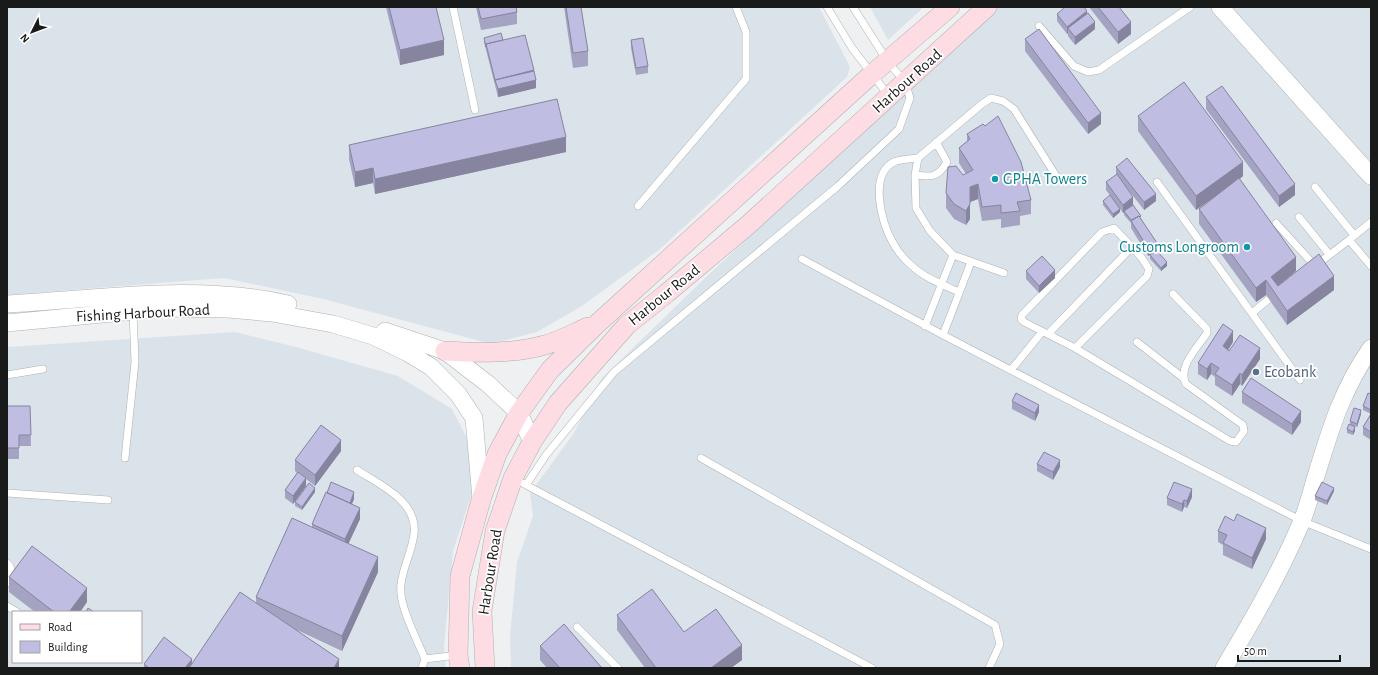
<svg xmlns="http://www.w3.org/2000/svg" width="1378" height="675" viewBox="0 0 1378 675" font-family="'Alegreya Sans',sans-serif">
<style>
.built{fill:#dbe3ea;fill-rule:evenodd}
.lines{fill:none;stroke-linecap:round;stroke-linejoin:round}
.service-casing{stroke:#aeb0b1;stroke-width:8}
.tertiary-casing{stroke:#aeb0b1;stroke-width:18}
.secondary-casing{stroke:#aeb0b1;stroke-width:20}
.service{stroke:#fff;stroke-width:7}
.tertiary{stroke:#fff;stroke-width:17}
.secondary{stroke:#fddce3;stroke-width:19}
.wall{fill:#a4a3c2}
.shaded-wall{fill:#86849e}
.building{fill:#bfbde2;stroke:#86849e}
.culture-dot{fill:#0f9aa8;stroke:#fff;stroke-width:1.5}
.service-dot{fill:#5c6f8a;stroke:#fff;stroke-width:1.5}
.labels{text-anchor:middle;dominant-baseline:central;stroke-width:3.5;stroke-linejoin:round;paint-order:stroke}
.street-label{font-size:16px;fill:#191a1a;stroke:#fff}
.culture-label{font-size:16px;fill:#0d838f;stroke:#fff;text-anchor:start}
.service-label{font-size:16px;fill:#4e5e75;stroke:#fff;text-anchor:start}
</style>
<rect width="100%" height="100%" fill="#eff0f2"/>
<path class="built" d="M7 7H819L850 67 847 77 660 249 582 306 537 332 491 344 323 299 224 278 7 295Z
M870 7H924L888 40Z
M995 7H1371V668H511L510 636 517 562 533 516 530 493 574 433 601 379 704 279Z
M235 332 296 347 398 376 452 409 470 444 475 484 453 551 444 647 446 668H7V347ZM13 612H141V662H13Z"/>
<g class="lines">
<defs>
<path id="service" d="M453 7 475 110
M827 7 852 48 889 96
M1039 26 1074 66 1088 72 1099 70 1190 7
M918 158C911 159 900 159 894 162 869 174 881 222 892 241 896 249 904 259 911 265 923 277 943 285 959 292
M915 175C931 177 938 178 947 162L936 142
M1157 182 1300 380
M1315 187 1354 235
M638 206 746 79V32L736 7
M1299 217 1329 254
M1371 222 1349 240 1371 266
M1276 223 1315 266 1349 240
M1114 228 1141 257 1149 269 1147 276 1075 348 1024 322 1021 319 1022 315 1102 232Z
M802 259 943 335 1302 521 1371 549
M1004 273 953 255 930 231 916 208 915 175 918 158 982 104 991 98 1003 101 1014 109 1058 179
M1252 313 1269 299
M925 326 953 255
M1048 334 1132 247
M943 335 971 262
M1137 342 1182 377
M1075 348 1230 441 1236 442 1244 431 1243 425 1186 384C1177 367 1198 347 1207 333V329L1173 294
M1011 370 1042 332
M7 375 43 369
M125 458 135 362 133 312
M701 458 995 625 1000 644 989 668
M357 470C380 485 418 501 414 534 412 551 403 567 401 584 398 605 417 639 425 659
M513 478 526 485 546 455 614 372 838 186 899 129 910 98 905 82 888 62 853 7
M526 485 872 668
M7 493 108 500
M7 563C14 569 10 575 7 583
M7 606 17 612
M577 627 618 668
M422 668 425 659 458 655"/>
<path id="tertiary" d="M1220 7 1371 176
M7 304C100 299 196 283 288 304
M7 323 166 308 228 309 272 313 333 324 373 336 408 353 431 367 458 394 474 418 481 499
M385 331 445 351 488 384 519 413 532 442
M1224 668C1252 621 1280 573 1301 523 1308 507 1312 489 1317 473 1331 427 1343 388 1371 348"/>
<path id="secondary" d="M445 351C478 353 512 354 545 345 560 341 574 333 588 327
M460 668 458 655 460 576 481 500 497 454 519 413 550 370 598 323 872 74 950 7
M485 668 482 611 495 531 513 478 532 442 558 403 627 325 667 293 748 225 987 7"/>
</defs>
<use href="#service" class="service-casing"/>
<use href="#tertiary" class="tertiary-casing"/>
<use href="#secondary" class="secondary-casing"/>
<use href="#service" class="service"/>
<use href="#tertiary" class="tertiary"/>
<use href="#secondary" class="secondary"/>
</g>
<path class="wall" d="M386 7H436L444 55 400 65Z
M476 7H516L517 12V24L481 30Z
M564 7H581L588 51V66L573 68Z
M1089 7H1119L1131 34 1118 44Z
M1087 13 1095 29 1075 45 1068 36V33L1067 34 1057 21V14Z
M484 38 503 40 534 71 536 88 498 97 484 42Z
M1025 39 1101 124 1088 134 1025 51Z
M631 40 648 66V73L636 75 631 48Z
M1206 97 1295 195 1279 207 1206 109Z
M1138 116 1243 176 1240 179 1296 271 1278 286 1334 290 1287 325 1266 295 1256 302 1199 224V209L1216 196 1196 210 1138 131Z
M967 134 1031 200V214L1020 216V225L1001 228V219L982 221 978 199 970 202V219L966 225 954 219 946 208V193L963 175 966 174 959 163V148L967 141Z
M349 145 566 152 375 194 373 183 355 187 349 159Z
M1116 167 1156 201 1144 210 1120 179 1157 250 1167 266 1161 271 1150 259V255L1148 256 1131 228V223L1124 215V212L1123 213 1120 209V212L1113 218 1103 205V201L1112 198 1106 190V182L1116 175Z
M1026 271 1055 278 1039 293 1026 279Z
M1233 342 1228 350 1229 351 1260 359 1242 386 1240 384 1232 396 1215 385V377L1211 374 1207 380 1198 374V363Z
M1242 392 1301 422 1292 435 1242 403Z
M1371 394V414L1363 410V406Z
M1012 401 1039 412 1035 421 1012 409Z
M7 406H30L31 446H19V459H7Z
M1361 414 1357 427 1354 426 1355 431 1353 435 1347 433V429L1350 425V421Z
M1371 414V440L1363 435V427Z
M341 451 315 486 306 479V486L293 504 285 498V490L297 473 295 471V460Z
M1037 464 1060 467 1053 480 1037 471Z
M1334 491 1327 505 1315 500V496Z
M315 492 302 510 295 506V502Z
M1192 497 1187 508 1184 507 1182 512 1167 505V498Z
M354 499 352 504 360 519 348 544 378 572 342 651 297 630 339 668H144V664L192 663 256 603V597L312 527V524Z
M1234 521 1266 539 1252 569 1223 555V545L1218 542V531Z
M9 577 87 602 80 612H35L9 592Z
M617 615 684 632 742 660 731 668H645L617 630Z
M540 646 602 668H547L540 660Z"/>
<path class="shaded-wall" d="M1087 11V19L1068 28V33L1067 34V27Z
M1095 22V29L1075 45V37Z
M1131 22V34L1118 44V32Z
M444 40V55L400 65V50Z
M534 70V78L495 80V87V80Z
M536 80V88L498 97V89Z
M1101 113V124L1088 134V123Z
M566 137V152L375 194V179Z
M1243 162V176L1196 210V196Z
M373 168V183L355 187V172Z
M978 184V199L970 202V187Z
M1295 184V195L1279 207V196Z
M1156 194V201L1144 210V202Z
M1133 197V205L1123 213V205Z
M970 204V219L966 225V211Z
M1120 209V212L1113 218V214Z
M1157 243V251L1148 256V248Z
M1296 257V271L1273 290 1271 277Z
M1167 262V266L1161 271V268Z
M1055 270V278L1039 293V286Z
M1334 276V290L1287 325V311Z
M1266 280V295L1256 302V288Z
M1233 331V342L1223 358V346Z
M1260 348V359L1242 386V375Z
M1211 363V374L1207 380V369Z
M1240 373V384L1232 396V385Z
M1039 405V412L1035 421V413Z
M1361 410V414L1357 427V424Z
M1301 411V422L1292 435V424Z
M1355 427V431L1353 435V432Z
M341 440V451L315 486V475Z
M1060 460V467L1053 480V472Z
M306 478V486L293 504V496Z
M315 488V492L302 510V507Z
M1334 488V491L1327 505V501Z
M1192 489V497L1187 508V501Z
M354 492V499L349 511V504Z
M1184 500V507L1182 512V504Z
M360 508V519L345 551V539Z
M1266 528V539L1252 569V558Z
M378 557V572L342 651V636Z
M87 588V602L80 612H69Z
M742 645V660L731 668H711Z
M192 659V668H185Z
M339 659V668H334Z"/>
<path class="building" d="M389 7H436L444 40 400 50Z
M478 7H516L517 12 481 19Z
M566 7H581L588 51 573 53Z
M1065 7H1084L1087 11 1067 27 1057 14Z
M1098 7H1119L1131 22 1118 32Z
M1088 13 1095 22 1075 37 1068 28Z
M1039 29 1101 113 1088 123 1025 39Z
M501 33 503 40 486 44V47L484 38Z
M525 35 534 70 495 80 486 44Z
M643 38 648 66 636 68 631 40Z
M534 71 536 80 498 89 495 80Z
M1184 82 1243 162 1196 196 1138 116Z
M1222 86 1295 184 1279 196 1206 97Z
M557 99 566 137 375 179 373 168 355 172 349 145Z
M998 116 1021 162 1031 200 1017 202 1020 211 1001 213V205L982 207 978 184 970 187V204L966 211 954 204 946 193 948 167 956 166 963 175 973 170 959 148 970 139 967 134 983 124 985 126Z
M1127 158 1156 194 1144 202 1116 167Z
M1117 174 1133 197 1123 205 1106 182Z
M1239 178 1296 257 1271 277 1278 286 1319 254 1334 276 1287 311 1266 280 1256 288 1199 209Z
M1110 195 1120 209 1113 214 1103 201Z
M1133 205 1141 216 1140 217 1139 216 1131 220 1124 211Z
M1139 216 1157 243 1148 248 1131 221Z
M1156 250 1167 262 1161 268 1150 255Z
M1042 256 1055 270 1039 286 1026 271Z
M1223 324 1233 331 1223 346 1229 351 1240 335 1260 348 1242 375 1240 373 1232 385 1215 374 1219 368 1211 363 1207 369 1198 363Z
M1251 378 1301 411 1292 424 1242 392Z
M1016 393 1039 405 1035 413 1012 401Z
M1368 393 1371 394V410L1363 406Z
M7 406H30L31 435H19V448H7Z
M1354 408 1361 410 1357 424 1350 421Z
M1371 414V432L1363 427Z
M1349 424 1355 427 1353 432 1347 429Z
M321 425 341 440 315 475 295 460Z
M1044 452 1060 460 1053 472 1037 464Z
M298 472 306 478 293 496 285 490Z
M331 482 354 492 350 503 327 493Z
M1174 482 1192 489 1187 501 1184 500 1182 504 1167 498Z
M1322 482 1334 488 1327 501 1315 496Z
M309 483 315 488 302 507 295 502Z
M326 492 360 508 345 539 312 524Z
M1237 514 1266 528 1252 558 1223 543 1227 535 1218 531 1225 516 1234 521Z
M292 518 378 557 342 636 256 597Z
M32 546 87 588 69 612H54L9 577Z
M652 589 684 632 716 609 742 645 711 668H656L617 615Z
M240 592 339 659 334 668H189Z
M88 608 94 612H86Z
M564 624 602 668H560L540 646Z
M164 637 192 659 185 668H149L144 664Z"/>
<g class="culture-dot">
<circle cx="995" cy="179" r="4"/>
<circle cx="1247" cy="247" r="4"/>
</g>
<circle class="service-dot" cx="1256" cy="372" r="4"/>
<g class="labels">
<g class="street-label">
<text transform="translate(907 81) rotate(-42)">Harbour Road</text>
<text transform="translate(664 295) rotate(-39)">Harbour Road</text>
<text transform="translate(143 313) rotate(-3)">Fishing Harbour Road</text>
<text transform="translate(490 572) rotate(-81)">Harbour Road</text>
</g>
<g class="culture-label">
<text x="1003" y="179">GPHA Towers</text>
<text x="1239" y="247" text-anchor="end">Customs Longroom</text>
</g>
<g class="service-label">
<text x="1264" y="372">Ecobank</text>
</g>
</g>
<rect width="1378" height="675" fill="none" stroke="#191a1a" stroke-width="16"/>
<rect x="12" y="611" width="130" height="52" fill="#ffffff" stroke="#a3a3a3"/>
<rect x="20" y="624" width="20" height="6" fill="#fddce3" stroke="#a3a3a3"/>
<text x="48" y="631" font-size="12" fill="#191a1a">Road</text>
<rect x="20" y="641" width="20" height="12" fill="#bfbde2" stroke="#a3a3a3"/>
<text x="48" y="651" font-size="12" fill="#191a1a">Building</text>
<g transform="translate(32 32) rotate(228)" stroke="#ffffff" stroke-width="3" paint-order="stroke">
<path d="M0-3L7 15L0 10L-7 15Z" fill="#191a1a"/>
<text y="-6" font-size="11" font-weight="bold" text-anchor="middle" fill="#191a1a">N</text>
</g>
<path d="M1238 655v6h102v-6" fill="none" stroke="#191a1a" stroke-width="2"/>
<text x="1244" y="655" font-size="12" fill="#191a1a" stroke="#ffffff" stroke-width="3" paint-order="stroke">50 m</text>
</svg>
